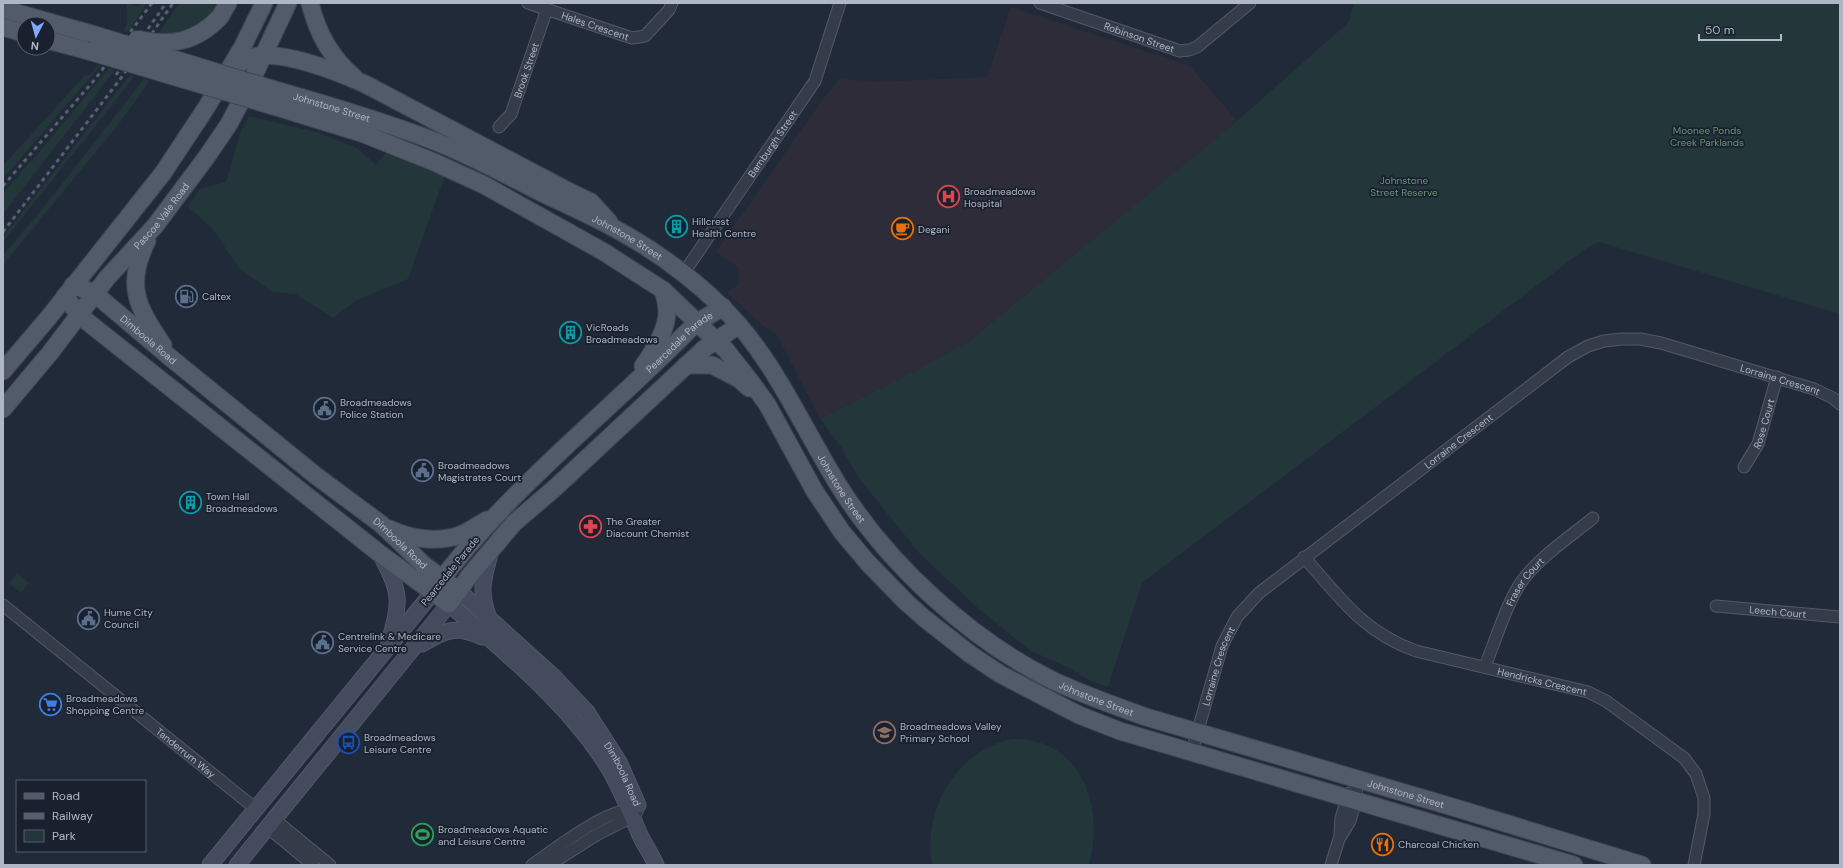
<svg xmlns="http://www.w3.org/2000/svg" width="1843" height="868" viewBox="0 0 1843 868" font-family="'DM Sans',sans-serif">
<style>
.medical{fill:#2f2c3a}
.green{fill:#23363a}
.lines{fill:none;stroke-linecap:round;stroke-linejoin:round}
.street-casing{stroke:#525967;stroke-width:13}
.secondary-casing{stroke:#525967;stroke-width:17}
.primary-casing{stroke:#3e4552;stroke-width:19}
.street{stroke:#353c49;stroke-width:11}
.secondary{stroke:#434b5c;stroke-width:15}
.primary{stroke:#525b69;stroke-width:17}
.rail{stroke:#576070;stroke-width:3;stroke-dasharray:4 4;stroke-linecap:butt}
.primary-bridge-casing{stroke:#3e4552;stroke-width:19;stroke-linecap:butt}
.primary-bridge{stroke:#525b69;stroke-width:17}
.labels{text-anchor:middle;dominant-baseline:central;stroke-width:3.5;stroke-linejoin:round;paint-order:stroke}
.street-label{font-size:10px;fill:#afb6c5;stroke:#1a212e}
.park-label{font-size:10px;fill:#679675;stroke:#1a212e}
.poi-label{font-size:10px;fill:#afb6c5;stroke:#1a212e;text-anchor:start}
</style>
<rect width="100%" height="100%" fill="#212a39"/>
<path class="medical" d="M1011 7 1190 66 1237 121 969 341 913 372 820 419 777 335 760 323 727 293 739 284V268L716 252 823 99 840 78 874 82 987 77Z"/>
<path class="green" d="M127 3 138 6 141 3H147L128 32 124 31 127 22Z
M180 3H222L200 28 154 39Z
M1354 3H1447L1448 4 1452 3H1840V314L1599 242 1584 250 1142 583 1108 687 1091 681 1069 668 1031 651 980 610 919 553 858 477 841 447 820 419 913 372 969 341 1237 121 1349 22Z
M98 65 100 66 3 179V166L84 76 91 74Z
M109 68 115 70 3 214V193L41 150Z
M130 75 135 76 3 242V237Z
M144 79 150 81 118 125 3 265V255L39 213Z
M249 116 316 132 357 148 376 165 387 151 445 175 408 279 357 300 333 318 295 294 272 292 239 268 212 228 188 207 200 189 226 182 241 131Z
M17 573 29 583 21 593 9 583Z
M1012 739C1082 737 1105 808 1089 865H932C922 810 957 750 1012 739Z"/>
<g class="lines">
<defs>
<g id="street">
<path id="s1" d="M528 3 632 38 645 36 669 10 672 3"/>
<path id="s2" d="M1040 3 1180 51 1189 50 1197 47 1250 3"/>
<path id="s3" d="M499 127 511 114 547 9"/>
<path id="s4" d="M683 274 815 81 840 3"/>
<path id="s5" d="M1744 467 1758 444 1777 377"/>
<path id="s6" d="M1304 557C1340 598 1363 632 1416 651L1588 692 1606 701 1684 758 1696 774 1704 798V814L1694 865"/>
<path id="s7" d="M3 605 256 809"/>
<path id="s8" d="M1716 606 1840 617"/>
<path id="s9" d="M1485 666C1496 640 1506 604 1522 581 1539 557 1570 537 1593 518"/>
<path id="s10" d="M1192 751 1222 646 1237 617 1259 593 1568 357 1588 346 1604 341 1622 339H1640L1661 343 1814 389 1833 398 1840 404"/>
<path d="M274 819 330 865"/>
<path d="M267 827 313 865"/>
<path d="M1340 835 1341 818 1349 793"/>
<path d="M532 865C556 848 606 809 635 809"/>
<path d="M549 865 598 834 632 817 637 812"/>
<path d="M1331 865 1339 839 1350 821 1356 800 1357 779"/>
</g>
<g id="secondary">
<path d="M380 554C400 589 402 602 389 641"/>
<path id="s11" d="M459 591 554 677 587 712 619 762 638 805"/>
<path d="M489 618C478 590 484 578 491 550"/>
<path d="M422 644C445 630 456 625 482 637"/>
<path d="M210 865 433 592"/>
<path d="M237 865 449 604C505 652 569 704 608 767 621 789 630 812 640 835 645 846 652 855 656 865"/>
</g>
<g id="primary">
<path d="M310 3C317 32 331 58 354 77"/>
<path d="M3 9 95 35"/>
<path d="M220 17 228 3"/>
<path d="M3 27 24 33"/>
<path d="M48 40 85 50"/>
<path d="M221 81C229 73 237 64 247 59 274 46 338 72 365 84L568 191 591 202 609 222"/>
<path id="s12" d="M282 92C331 106 381 121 429 139 469 154 506 175 544 194 572 207 601 220 628 236 661 255 694 280 721 306 773 356 801 425 839 486 888 564 970 640 1054 681 1084 695 1115 706 1146 717L1456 808 1642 865"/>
<path d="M273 106 364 134 434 162 484 185 604 252 663 290 726 350 751 382 767 404 814 490 842 532 868 563 906 602 924 618 970 654 1000 674 1079 715 1120 731 1574 865"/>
<path d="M147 241C125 285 137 307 163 345"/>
<path id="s13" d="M73 285 94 293 172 359 315 475 381 524 424 565 459 591"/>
<path d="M65 296 79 315 99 331 379 553 449 604 470 575 514 523 556 487 705 348 739 325"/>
<path d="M686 365H712L739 379 749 388"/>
<path d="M643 366C653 352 667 330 667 312 667 304 665 297 663 290"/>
<path d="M3 371 49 317 163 173 206 108 243 46 264 3"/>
<path id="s14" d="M3 409 50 353 107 278 155 226 208 155 229 124 248 88 288 3"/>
<path d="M390 529C411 539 437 543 460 535 469 532 479 524 487 520"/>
<path id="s15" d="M436 587C507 490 604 416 688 331L698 322 723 307"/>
</g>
</defs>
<use href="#street" class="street-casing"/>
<use href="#secondary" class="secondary-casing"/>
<use href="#primary" class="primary-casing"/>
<use href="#street" class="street"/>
<use href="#secondary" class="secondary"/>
<use href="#primary" class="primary"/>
<path class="rail" d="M116 75 166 3
M3 186 96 78 152 3
M3 232 121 78 173 3"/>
<defs>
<path id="primary-bridge" d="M95 35 282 92
M137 39C171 47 196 42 220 17
M85 50 273 106"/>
</defs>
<use href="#primary-bridge" class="primary-bridge-casing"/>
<use href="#primary-bridge" class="primary-bridge"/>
</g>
<defs>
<symbol id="hospital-ring" viewBox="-11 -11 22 22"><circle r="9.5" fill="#1a212e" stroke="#e0444e" stroke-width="1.5"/><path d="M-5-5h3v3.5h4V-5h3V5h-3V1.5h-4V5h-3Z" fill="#e0444e"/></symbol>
<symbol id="building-ring" viewBox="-11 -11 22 22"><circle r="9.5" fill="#1a212e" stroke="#0f9aa8" stroke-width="1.5"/><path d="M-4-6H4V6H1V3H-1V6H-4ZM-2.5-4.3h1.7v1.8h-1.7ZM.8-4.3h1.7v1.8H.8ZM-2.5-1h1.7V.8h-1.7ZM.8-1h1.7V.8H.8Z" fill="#0f9aa8"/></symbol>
<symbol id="cafe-ring" viewBox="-11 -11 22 22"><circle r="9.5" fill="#1a212e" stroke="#e8710a" stroke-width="1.5"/><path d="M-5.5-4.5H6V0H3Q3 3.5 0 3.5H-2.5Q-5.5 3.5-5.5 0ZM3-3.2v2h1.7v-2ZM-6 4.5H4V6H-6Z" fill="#e8710a"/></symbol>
<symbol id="fuel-ring" viewBox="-11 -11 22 22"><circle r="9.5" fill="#1a212e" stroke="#5c6f8a" stroke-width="1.5"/><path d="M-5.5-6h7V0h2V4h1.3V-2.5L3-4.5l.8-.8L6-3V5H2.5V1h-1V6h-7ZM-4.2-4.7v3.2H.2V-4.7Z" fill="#5c6f8a"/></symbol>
<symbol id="civic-ring" viewBox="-11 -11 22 22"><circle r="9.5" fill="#1a212e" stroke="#5c6f8a" stroke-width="1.5"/><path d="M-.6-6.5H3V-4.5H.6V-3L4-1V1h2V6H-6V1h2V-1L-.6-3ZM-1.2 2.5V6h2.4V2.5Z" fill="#5c6f8a"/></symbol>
<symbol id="pharmacy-ring" viewBox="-11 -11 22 22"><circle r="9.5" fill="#1a212e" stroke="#e0444e" stroke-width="1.5"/><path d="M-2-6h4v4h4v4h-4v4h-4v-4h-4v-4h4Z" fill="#e0444e"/></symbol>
<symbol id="supermarket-ring" viewBox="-11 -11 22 22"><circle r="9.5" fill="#1a212e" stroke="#3f7fe0" stroke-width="1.5"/><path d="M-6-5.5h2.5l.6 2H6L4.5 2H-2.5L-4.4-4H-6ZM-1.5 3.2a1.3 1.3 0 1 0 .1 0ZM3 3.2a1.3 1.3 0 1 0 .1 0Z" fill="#3f7fe0"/></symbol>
<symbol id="school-ring" viewBox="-11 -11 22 22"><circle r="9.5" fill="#1a212e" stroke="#8d6e63" stroke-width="1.5"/><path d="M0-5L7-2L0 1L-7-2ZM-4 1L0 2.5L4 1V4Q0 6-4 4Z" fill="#8d6e63"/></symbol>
<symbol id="bus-ring" viewBox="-11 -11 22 22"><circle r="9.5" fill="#1a212e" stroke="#1a4fb4" stroke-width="1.5"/><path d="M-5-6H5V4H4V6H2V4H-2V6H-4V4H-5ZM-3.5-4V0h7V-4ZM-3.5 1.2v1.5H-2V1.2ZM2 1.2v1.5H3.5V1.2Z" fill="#1a4fb4"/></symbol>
<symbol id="stadium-ring" viewBox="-11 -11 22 22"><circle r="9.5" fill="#1a212e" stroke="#2e9e5b" stroke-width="1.5"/><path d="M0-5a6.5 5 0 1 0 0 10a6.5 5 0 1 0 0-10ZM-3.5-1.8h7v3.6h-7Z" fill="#2e9e5b"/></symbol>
<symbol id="restaurant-ring" viewBox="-11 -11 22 22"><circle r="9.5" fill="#1a212e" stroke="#e8710a" stroke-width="1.5"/><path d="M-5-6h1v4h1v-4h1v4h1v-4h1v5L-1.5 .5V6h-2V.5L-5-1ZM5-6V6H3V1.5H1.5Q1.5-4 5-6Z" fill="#e8710a"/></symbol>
</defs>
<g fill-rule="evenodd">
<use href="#hospital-ring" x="936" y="184" width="25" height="25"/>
<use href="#building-ring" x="664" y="214" width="25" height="25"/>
<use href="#cafe-ring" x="890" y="216" width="25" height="25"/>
<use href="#fuel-ring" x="174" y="284" width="25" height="25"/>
<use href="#building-ring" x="558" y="320" width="25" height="25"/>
<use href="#civic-ring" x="312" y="396" width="25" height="25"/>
<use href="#civic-ring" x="410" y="458" width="25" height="25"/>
<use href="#building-ring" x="178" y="490" width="25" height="25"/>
<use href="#pharmacy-ring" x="578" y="514" width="25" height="25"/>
<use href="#civic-ring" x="76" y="606" width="25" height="25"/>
<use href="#civic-ring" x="310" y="630" width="25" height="25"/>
<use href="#supermarket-ring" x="38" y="692" width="25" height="25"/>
<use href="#school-ring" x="872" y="720" width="25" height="25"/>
<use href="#bus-ring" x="336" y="730" width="25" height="25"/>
<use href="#stadium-ring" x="410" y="822" width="25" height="25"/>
<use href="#restaurant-ring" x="1370" y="832" width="25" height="25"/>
</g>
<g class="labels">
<g class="street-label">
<text stroke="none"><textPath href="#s1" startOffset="71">Hales Crescent</textPath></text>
<text stroke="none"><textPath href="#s2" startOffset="105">Robinson Street</textPath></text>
<text stroke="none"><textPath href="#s3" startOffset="64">Brook Street</textPath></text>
<text stroke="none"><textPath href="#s12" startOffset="52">Johnstone Street</textPath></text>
<text stroke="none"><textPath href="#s4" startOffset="158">Bamburgh Street</textPath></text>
<text stroke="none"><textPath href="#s14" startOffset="250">Pascoe Vale Road</textPath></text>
<text stroke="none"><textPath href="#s12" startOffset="376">Johnstone Street</textPath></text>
<text stroke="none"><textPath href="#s13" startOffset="94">Dimboola Road</textPath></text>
<text stroke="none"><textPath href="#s15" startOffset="346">Pearcedale Parade</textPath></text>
<text stroke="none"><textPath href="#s10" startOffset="785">Lorraine Crescent</textPath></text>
<text stroke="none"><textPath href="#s5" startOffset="48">Rose Court</textPath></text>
<text stroke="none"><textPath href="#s10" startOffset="425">Lorraine Crescent</textPath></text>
<text stroke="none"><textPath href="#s12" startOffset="712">Johnstone Street</textPath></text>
<text stroke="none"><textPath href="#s13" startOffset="418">Dimboola Road</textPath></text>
<text transform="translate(450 571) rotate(-51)">Pearcedale Parade</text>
<text stroke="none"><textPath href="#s9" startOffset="94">Fraser Court</textPath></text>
<text stroke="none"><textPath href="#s8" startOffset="62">Leech Court</textPath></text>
<text stroke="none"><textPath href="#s10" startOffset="89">Lorraine Crescent</textPath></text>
<text stroke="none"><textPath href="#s6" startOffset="278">Hendricks Crescent</textPath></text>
<text stroke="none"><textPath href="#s12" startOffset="1048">Johnstone Street</textPath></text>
<text stroke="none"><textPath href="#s7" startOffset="235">Tanderrum Way</textPath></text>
<text stroke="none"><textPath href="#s11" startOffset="248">Dimboola Road</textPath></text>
<text stroke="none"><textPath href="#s12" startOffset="1372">Johnstone Street</textPath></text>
</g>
<g class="park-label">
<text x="1707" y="130">Moonee Ponds<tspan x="1707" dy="12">Creek Parklands</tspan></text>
<text x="1404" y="180">Johnstone<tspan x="1404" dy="12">Street Reserve</tspan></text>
</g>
<g class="poi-label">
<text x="964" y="191">Broadmeadows<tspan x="964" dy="12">Hospital</tspan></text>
<text x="692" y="221">Hillcrest<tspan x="692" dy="12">Health Centre</tspan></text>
<text x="918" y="229">Degani</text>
<text x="202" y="296">Caltex</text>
<text x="586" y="327">VicRoads<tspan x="586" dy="12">Broadmeadows</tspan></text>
<text x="340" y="402">Broadmeadows<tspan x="340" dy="12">Police Station</tspan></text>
<text x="438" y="465">Broadmeadows<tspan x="438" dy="12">Magistrates Court</tspan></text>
<text x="206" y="496">Town Hall<tspan x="206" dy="12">Broadmeadows</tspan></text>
<text x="606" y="521">The Greater<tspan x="606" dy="12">Diacount Chemist</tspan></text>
<text x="104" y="612">Hume City<tspan x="104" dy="12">Council</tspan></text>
<text x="338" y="636">Centrelink &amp; Medicare<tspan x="338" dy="12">Service Centre</tspan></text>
<text x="66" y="698">Broadmeadows<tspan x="66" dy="12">Shopping Centre</tspan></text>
<text x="900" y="726">Broadmeadows Valley<tspan x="900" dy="12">Primary School</tspan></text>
<text x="364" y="737">Broadmeadows<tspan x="364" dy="12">Leisure Centre</tspan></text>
<text x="438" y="829">Broadmeadows Aquatic<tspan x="438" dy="12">and Leisure Centre</tspan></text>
<text x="1398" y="844">Charcoal Chicken</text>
</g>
</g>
<rect width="1843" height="868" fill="none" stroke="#afb6c5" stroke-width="8"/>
<rect x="16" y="780" width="130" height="72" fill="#1a212e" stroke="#565d6a"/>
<rect x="24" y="793" width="20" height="6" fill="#525b69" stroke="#565d6a"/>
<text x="52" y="800" font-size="12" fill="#afb6c5">Road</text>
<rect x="24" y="813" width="20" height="6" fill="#576070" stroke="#565d6a"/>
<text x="52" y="820" font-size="12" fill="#afb6c5">Railway</text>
<rect x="24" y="830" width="20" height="12" fill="#23363a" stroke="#565d6a"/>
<text x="52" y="840" font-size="12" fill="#afb6c5">Park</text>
<g transform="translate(36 36) rotate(186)"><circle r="19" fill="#1a212e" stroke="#565d6a"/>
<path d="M0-3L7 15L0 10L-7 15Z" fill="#83a8f7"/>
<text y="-6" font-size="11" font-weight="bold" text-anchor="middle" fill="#afb6c5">N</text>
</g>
<path d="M1699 34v6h82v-6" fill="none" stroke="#afb6c5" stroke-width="2"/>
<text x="1705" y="34" font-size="12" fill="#afb6c5" stroke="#1a212e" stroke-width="3" paint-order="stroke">50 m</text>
</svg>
